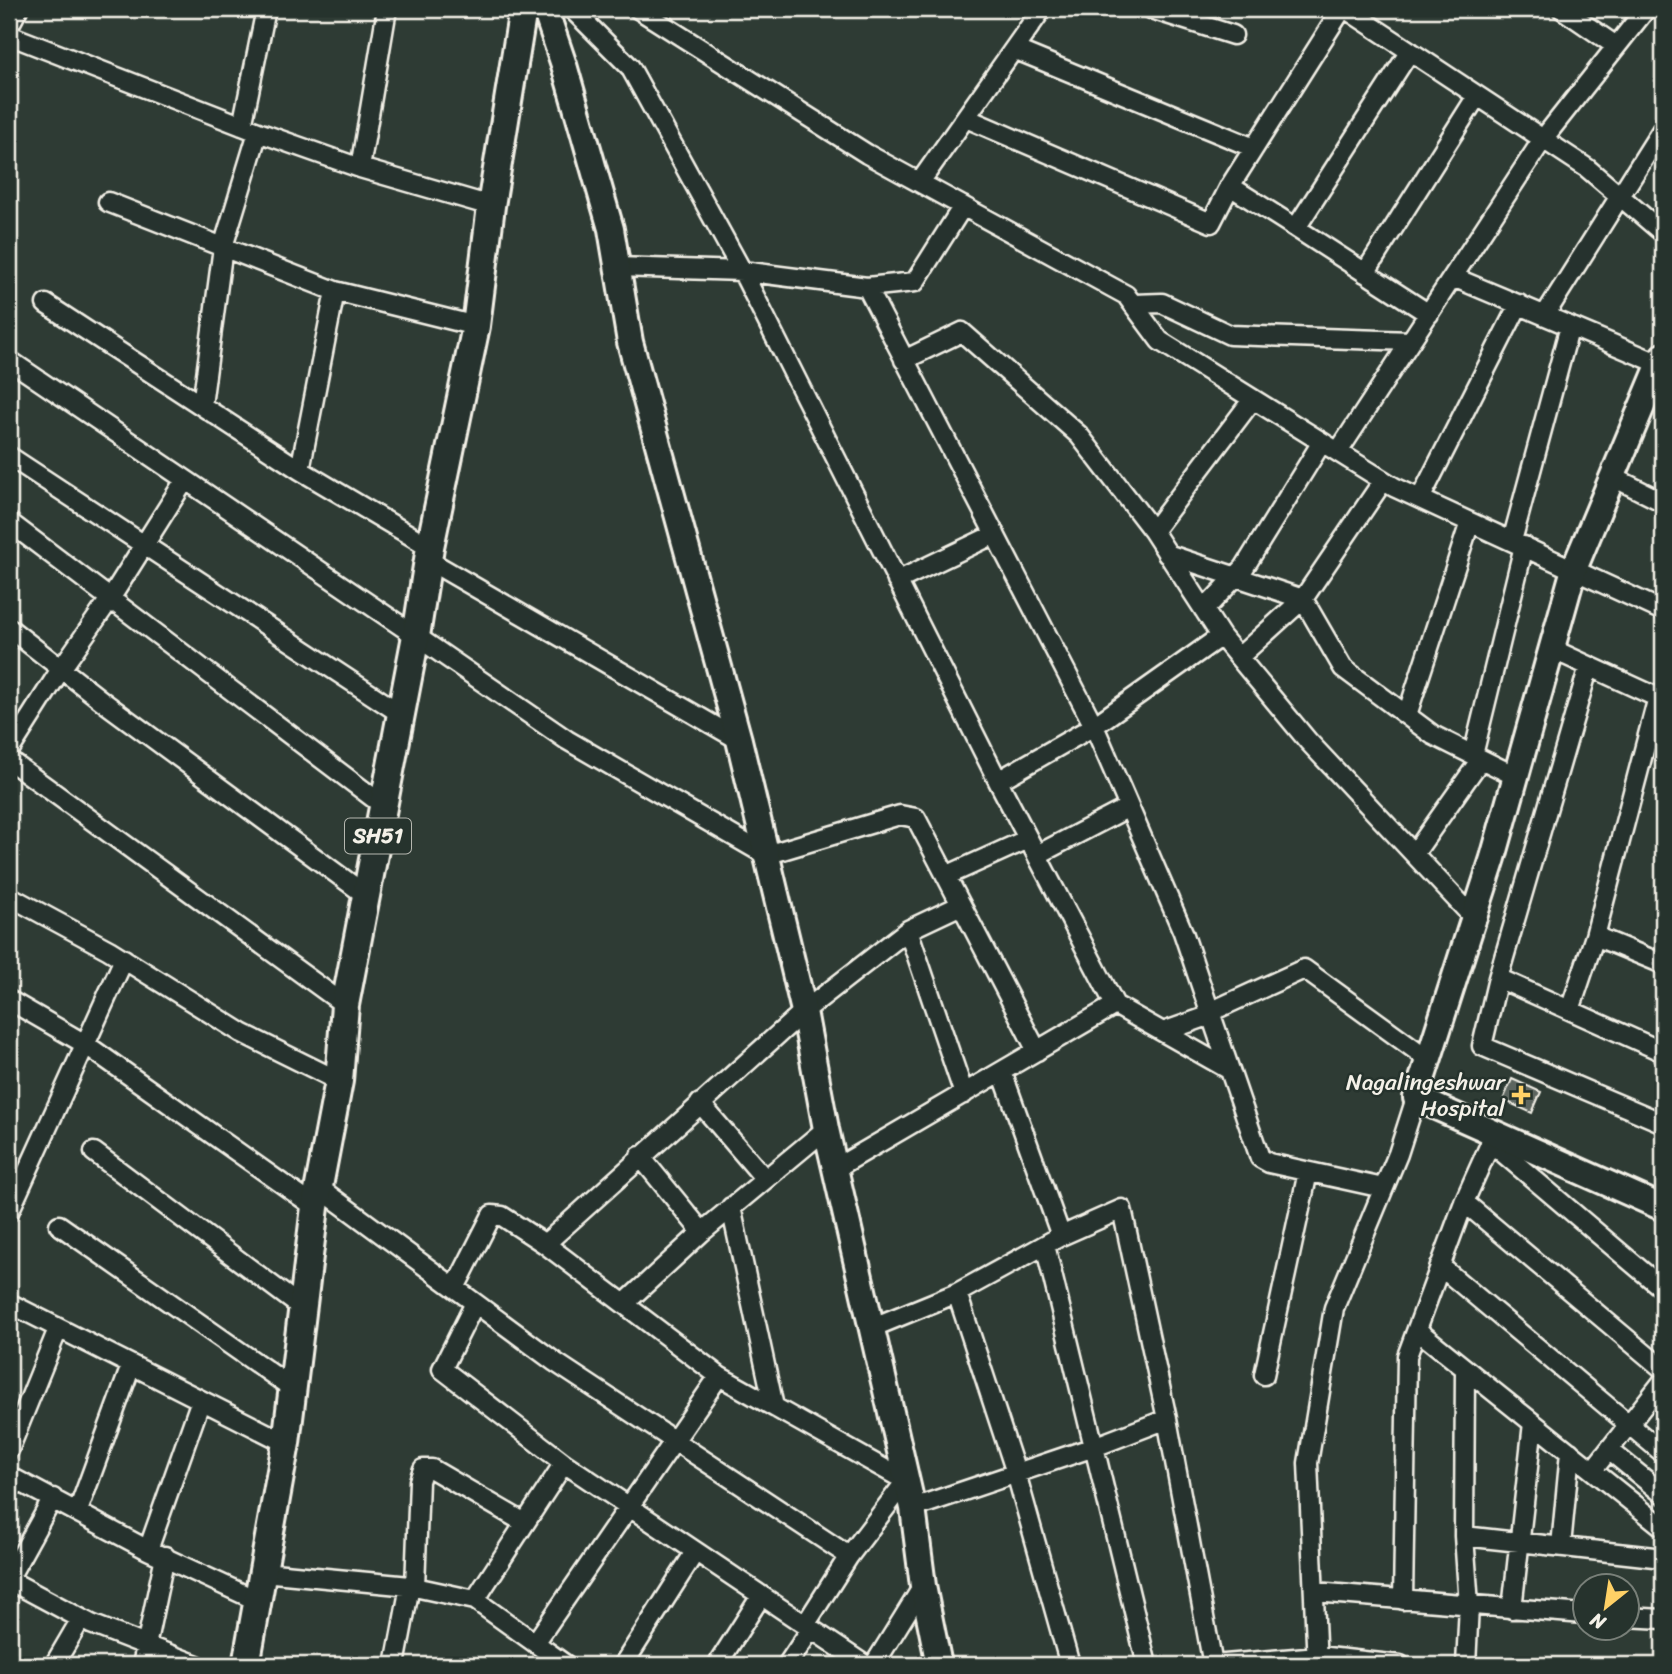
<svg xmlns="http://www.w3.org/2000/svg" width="1672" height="1674" viewBox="0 0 1672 1674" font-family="Sriracha,sans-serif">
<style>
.building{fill:#5c655e;stroke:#f4f1e8;stroke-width:2}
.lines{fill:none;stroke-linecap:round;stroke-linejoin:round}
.street-casing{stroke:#f4f1e8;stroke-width:23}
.secondary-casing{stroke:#f4f1e8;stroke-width:30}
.primary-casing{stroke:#f4f1e8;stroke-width:32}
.street{stroke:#26332d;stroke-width:18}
.secondary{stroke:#26332d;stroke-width:24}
.primary{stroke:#26332d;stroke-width:26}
.poi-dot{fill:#ffd166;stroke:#26332d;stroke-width:2.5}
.labels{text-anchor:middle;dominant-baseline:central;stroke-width:5;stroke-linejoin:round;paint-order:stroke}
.shield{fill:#26332d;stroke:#b6b8b0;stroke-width:2}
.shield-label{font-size:21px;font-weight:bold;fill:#f4f1e8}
.poi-label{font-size:23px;fill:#f4f1e8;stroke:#26332d;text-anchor:end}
</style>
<rect width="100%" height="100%" fill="#2e3b34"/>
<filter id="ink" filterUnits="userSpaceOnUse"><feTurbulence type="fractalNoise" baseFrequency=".0143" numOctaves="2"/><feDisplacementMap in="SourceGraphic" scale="14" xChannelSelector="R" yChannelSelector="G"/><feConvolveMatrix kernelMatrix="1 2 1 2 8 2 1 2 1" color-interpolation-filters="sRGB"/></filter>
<g filter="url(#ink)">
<path class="building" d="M1512 1079 1541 1092 1532 1113 1503 1100Z"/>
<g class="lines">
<defs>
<path id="street" d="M572 9 630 67 742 271 998 781 1115 1005 836 1168
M638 9 867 154 1126 295 1160 341 1394 487 1663 611
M1151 9 1233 35
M1346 9 1587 168 1663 233
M1562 9 1616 46
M9 26 18 9
M9 35 258 132 360 168 491 206
M1014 49 1254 148
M1410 51 1296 228 1429 314
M966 118 1211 223 1230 186
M242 126 266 9
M360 168 387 9
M920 182 1042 9
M108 202 335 291 476 326
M1296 228 1230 186 1342 9
M617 267 742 271 867 287 1094 726 1183 932 1210 1012 1304 969 1428 1059
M1365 273 1477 96
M1453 277 1660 364
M867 287 915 282 963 206
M46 304 300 470 430 547
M1134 304 1162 303 1230 335 1411 341
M1545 315 1663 128
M9 360 416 636 567 740 766 855 900 815 916 818 1037 1051
M904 360 962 332 1079 435 1153 531
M202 405 223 247 258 132
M1338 452 1543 139 1646 9
M9 456 401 714
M300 470 335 291
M1613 477 1663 502
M1383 481 1303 599 1343 668 1433 735 1515 776
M1420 499 1519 304
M9 522 384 806
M1512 541 1570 326
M1167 554 1303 599 1239 657
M428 560 739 740
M897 581 995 534
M1204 610 1244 568 1322 442
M9 628 105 703 367 896
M1221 636 1153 531 1253 399
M1552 649 1663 700
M1589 666 1498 978 1663 1052
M1658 697 1595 936 1663 964
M1407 715 1470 522
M9 751 61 669 110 599 185 480
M1473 755 1524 546
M9 760 345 1005
M998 781 1094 726 1221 636 1308 741 1474 918
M1414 854 1481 759
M1037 855 1129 807
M946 876 1028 839
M9 896 109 950 242 1033 339 1081
M908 930 961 905
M1498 978 1482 1046 1663 1123
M9 1000 85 1044 315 1207
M1115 1005 1228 1069
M1570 1010 1595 936
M1210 1012 1260 1158 1269 1163 1383 1188
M1163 1032 1211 1015
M700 1103 765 1179
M1495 1133 1464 1202 1663 1369
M1490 1142 1663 1289
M94 1152 301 1307
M640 1156 702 1232
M318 1187 555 1362 849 1556 906 1481 719 1376 545 1244 804 1011 908 930 964 1094
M731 1207 774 1407
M9 1212 124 959
M59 1225 292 1388
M1061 1236 957 1293 1016 1473 1070 1665
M1045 1245 1147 1665
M1440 1266 1663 1453
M455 1288 492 1215 502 1216 545 1244
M9 1303 286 1443
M475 1303 442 1369 564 1463 865 1665
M624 1304 702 1232 826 1129
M871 1328 957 1293
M1417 1330 1663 1527
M1465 1369 1464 1536 1469 1605 1466 1665
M1264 1375 1308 1172
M1167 1419 1213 1665
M9 1450 58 1329
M1609 1450 1663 1494
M1593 1470 1663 1381
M9 1476 148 1550 258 1601
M913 1508 1094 1447 1167 1419 1122 1209 1061 1236 1002 1072
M78 1511 131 1366
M1464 1536 1663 1558
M1561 1546 1570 1452
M148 1550 201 1400
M263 1572 410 1586
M9 1578 53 1498
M9 1580 91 1624 197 1665
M415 1587 419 1481 423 1469H432L525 1523
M1315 1592 1584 1614
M475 1600 564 1463
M1403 1600 1407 1356 1464 1202
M1512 1609 1533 1423
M1626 1617 1663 1619
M805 1625 849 1556
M54 1665 81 1619
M142 1665 165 1556
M395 1665 410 1586 475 1600 535 1643
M566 1665 535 1643 719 1376
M623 1665 695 1552
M717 1665 761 1596
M787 1665 811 1629
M874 1665 923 1586
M1213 1665 1318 1656 1400 1665
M1317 1665 1308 1463 1334 1308 1398 1154 1416 1098"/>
<path id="secondary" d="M545 9 564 65 611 229 630 342 739 740 804 1011 826 1129 913 1508 923 1586 939 1665
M1663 356 1574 569 1493 858 1416 1098 1663 1208"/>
<path id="primary" d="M246 1665 286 1443 315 1207 339 1081 345 1005 416 636 430 547 476 326 491 206 523 9"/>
</defs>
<use href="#street" class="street-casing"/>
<use href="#secondary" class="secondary-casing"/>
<use href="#primary" class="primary-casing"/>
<use href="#street" class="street"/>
<use href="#secondary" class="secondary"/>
<use href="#primary" class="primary"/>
</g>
</g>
<path class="poi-dot" d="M1517.5 1084.5h7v7h7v7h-7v7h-7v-7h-7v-7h7z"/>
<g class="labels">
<rect class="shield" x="345" y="818.5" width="66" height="35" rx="5"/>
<g class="shield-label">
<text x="378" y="836">SH51</text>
</g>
<g class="poi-label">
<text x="1505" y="1082">Nagalingeshwar<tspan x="1505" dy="26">Hospital</tspan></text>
</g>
</g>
<rect width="1672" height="1674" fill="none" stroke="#26332d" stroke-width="35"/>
<rect x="18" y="18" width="1637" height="1639" fill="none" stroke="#f4f1e8" stroke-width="2.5" filter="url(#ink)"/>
<g transform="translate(1606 1607) rotate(210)"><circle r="33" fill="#26332d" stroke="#787f78" stroke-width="2"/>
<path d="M0-5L12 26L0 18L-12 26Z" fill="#ffd166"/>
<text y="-10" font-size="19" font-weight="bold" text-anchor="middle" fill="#f4f1e8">N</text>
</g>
</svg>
